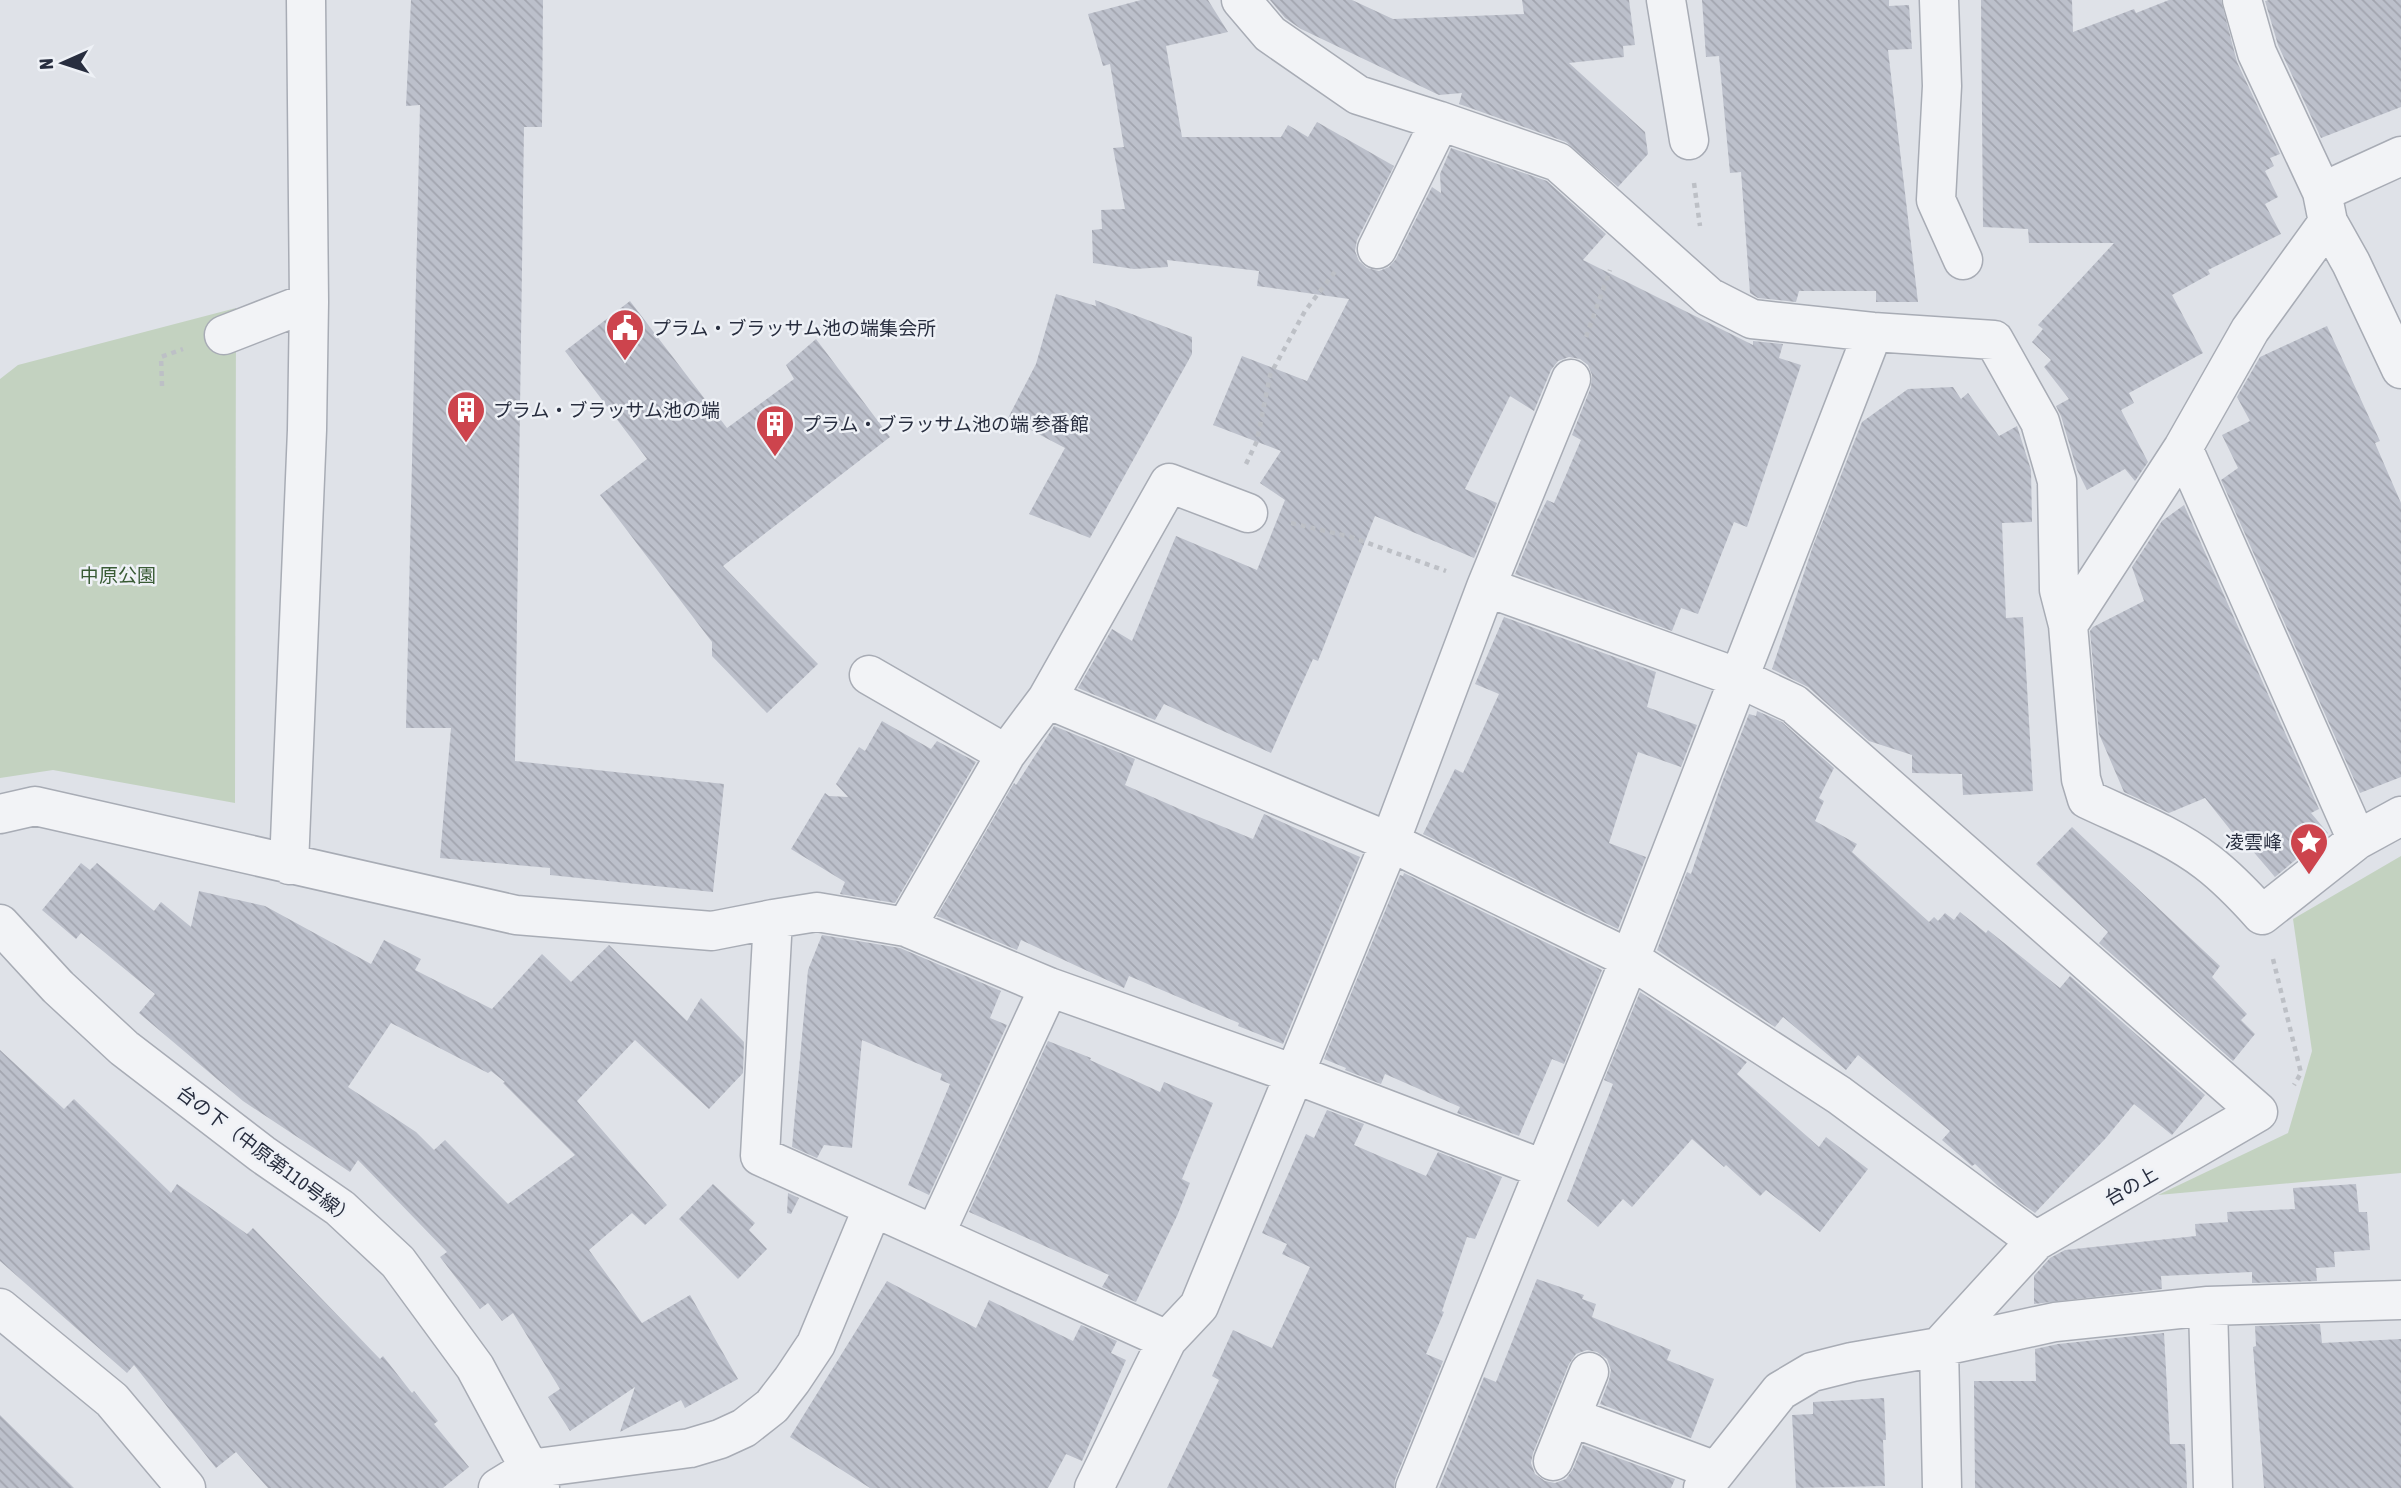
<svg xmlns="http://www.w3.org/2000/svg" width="2401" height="1488" viewBox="0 0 2401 1488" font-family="'Asap Condensed','Noto Sans JP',sans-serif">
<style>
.green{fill:#c3d2c0}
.building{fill:url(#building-back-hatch);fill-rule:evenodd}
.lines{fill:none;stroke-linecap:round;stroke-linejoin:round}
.minor-casing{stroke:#a8acb5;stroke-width:41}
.path{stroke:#bdc0c6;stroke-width:4.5;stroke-dasharray:5 5;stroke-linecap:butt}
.minor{stroke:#f2f3f6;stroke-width:38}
.labels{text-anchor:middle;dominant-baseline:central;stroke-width:5;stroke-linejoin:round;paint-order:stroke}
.poi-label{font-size:19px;fill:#282e3f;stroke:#eef1f6;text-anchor:start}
.park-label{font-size:19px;fill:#395b35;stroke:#eef1f6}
.street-label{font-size:19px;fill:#282e3f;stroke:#eef1f6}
</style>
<defs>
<pattern id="building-back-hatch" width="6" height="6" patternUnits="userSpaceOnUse" patternTransform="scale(1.75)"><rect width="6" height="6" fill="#bcc0cb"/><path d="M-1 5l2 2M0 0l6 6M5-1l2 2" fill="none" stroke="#a2a5af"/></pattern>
</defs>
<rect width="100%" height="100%" fill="#dfe2e8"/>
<path class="green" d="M236 308 235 803 53 770 0 778V379L18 365Z
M2401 856V1173L2158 1195 2288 1133 2312 1051 2293 919Z"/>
<path class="building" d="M411 0H543L542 127H524L515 761 724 784 713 892 550 875V868L440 858 451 728H406L420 105 406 106Z
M1141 0H1208L1228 32 1166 46 1182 137H1281L1288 125 1308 137 1317 122 1394 166 1357 240 1355 251 1359 261 1367 268 1379 271 1389 267 1396 259 1432 187 1441 193 1440 174 1451 148 1547 181 1606 234 1583 260 1753 345V341L1783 344 1779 358 1801 365 1747 527 1734 522 1698 614 1681 608 1672 631 1515 574 1537 520 1547 500 1554 503 1581 440 1572 435 1591 387 1592 375 1588 365 1580 359 1569 357 1558 361 1551 370 1534 411 1510 396 1465 489 1497 503 1474 558 1375 516 1318 661 1313 659 1271 753 1164 704 1155 720 1078 688 1112 629 1132 641 1176 536 1257 570 1285 500 1260 483 1281 451 1213 425 1242 356 1307 381 1349 299 1257 286 1259 271 1167 260 1168 267 1134 269 1093 263 1092 230 1102 229 1101 210 1125 209 1113 148 1124 147 1110 64 1103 66 1088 14Z
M1270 0H1352L1393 19 1524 14 1522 0H1629L1635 45 1623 46 1624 57 1569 63 1645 132 1648 154 1618 187 1566 142 1459 104 1462 93 1439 95 1301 29 1285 18Z
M1702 0H1889V6L1909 5 1912 49 1888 50 1918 302H1876V291H1799L1796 302 1758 298 1750 293 1741 172 1730 173 1719 56 1706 57Z
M1981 0H2072L2073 32 2134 9 2136 13 2169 0H2221L2237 62 2280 154 2270 158 2274 166 2265 171 2278 197 2265 204 2281 234 2208 270 2210 274 2172 295 2203 353 2129 393 2134 403 2121 410 2148 462 2135 481 2125 469 2087 490 2077 470 2061 416 2056 406 2069 399 2044 367 2051 360 2032 342 2043 329 2038 325 2114 243H2029L2028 229 1983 227Z
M2269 0H2401V107L2321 138 2278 45 2265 1Z
M1056 294 1096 306 1095 300 1192 337V354L1090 538 1029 514 1065 448 1008 418 1036 364Z
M630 301 727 428 794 379 786 365 816 339 890 437 723 566 818 664 767 713 712 656V642L600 495 647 459 565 351Z
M2327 326 2380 441 2375 443 2401 503V777L2360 793 2221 480 2238 468 2222 435 2250 421 2237 397 2260 357Z
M1953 387 1961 399 1968 393 1999 436 2017 426 2031 470 2032 522 2002 523 2006 618 2023 617 2033 791 1963 795 1962 774 1912 773V755L1869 741 1808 687 1772 669 1813 546 1862 422 1908 389Z
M2184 505 2319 809 2311 813 2328 833 2275 877 2239 835 2236 837 2205 798 2169 813 2124 792 2099 734 2090 631 2093 627 2144 601 2132 567 2162 521Z
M1504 617 1656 672 1647 707 1697 725 1681 767 1638 752 1609 843 1646 857 1618 929 1423 834 1455 769 1463 773 1499 694 1475 684Z
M1757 711 1782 722 1834 768 1819 798 1824 801 1815 821 1857 844 1852 852 1929 922 1934 917 1938 921 1945 913 1954 920 1960 912 1986 933 1988 930 2060 988 2070 976 2205 1095 2172 1135 2134 1104 2105 1139 2035 1213 1999 1187 1975 1164 1972 1166 1942 1140 1950 1131 1858 1055 1846 1070 1783 1017 1775 1027 1657 950 1687 872 1691 874 1722 782 1749 714 1756 716Z
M882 721 931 749 937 741 976 762 895 903 840 894 845 882 791 849 825 793 829 796 848 797 836 784 859 747 865 751Z
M1054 726 1135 759 1125 785 1182 810 1253 839 1264 814 1360 857 1283 1044 1238 1026 1239 1023 1129 976 1124 988 1021 940 1017 950 937 916 1014 783 1016 785Z
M2072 827 2220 966 2212 977 2247 1014 2241 1020 2255 1034 2233 1061 2099 943 2108 932 2036 864Z
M81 863 90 870 97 863 154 911 161 902 191 927 199 891 265 906 371 964 384 940 421 959 415 970 492 1009 542 954 571 982 609 945 687 1021 701 998 744 1042 743 1073 709 1109 635 1040 577 1101 667 1205 645 1225 632 1213 589 1250 642 1323 690 1295 738 1379 685 1408 681 1400 620 1432 635 1387 570 1431 548 1397 560 1389 513 1313 502 1321 488 1303 480 1309 440 1257 447 1252 358 1160 350 1172 243 1101 139 1013 155 994 81 933 76 939 42 910ZM391 1023 488 1073 491 1071 505 1082 503 1083 575 1155 508 1204 445 1140 434 1150 416 1132 348 1087Z
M1404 873 1602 970 1564 1064 1552 1059 1519 1136 1457 1113 1460 1107 1385 1074 1381 1084 1345 1070 1346 1068 1324 1059 1400 875 1403 876Z
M822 935 900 948 1001 991 990 1018 1007 1025 929 1195 908 1185 950 1084 940 1080 942 1074 862 1040 852 1148 824 1145 817 1158 792 1147 808 970Z
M1640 992 1747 1062 1737 1074 1819 1147 1826 1137 1868 1169 1820 1232 1766 1190 1760 1196 1726 1165 1724 1167 1692 1139 1632 1207 1623 1199 1598 1227 1567 1201 1613 1084 1604 1080Z
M1048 1041 1091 1058 1090 1060 1160 1092 1164 1082 1213 1103 1182 1179 1190 1183 1177 1216 1136 1302 1102 1287 1109 1275 969 1212Z
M0 1050 64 1109 74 1099 171 1193 177 1184 247 1234 253 1228 380 1359 383 1356 412 1393 414 1391 438 1421 434 1424 469 1467 443 1488H268L236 1452 216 1468 134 1365 127 1373 0 1261Z
M1327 1110 1364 1124 1354 1145 1426 1176 1438 1152 1502 1177 1475 1239 1467 1237 1442 1311 1444 1312 1426 1354 1443 1361 1395 1480 1394 1488H1167L1219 1380 1212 1376 1233 1330 1272 1348 1310 1267 1282 1254 1287 1244 1262 1233 1306 1134 1314 1138Z
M713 1184 755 1223 749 1230 767 1249 738 1279 679 1219Z
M2356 1184 2359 1212H2367L2370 1250 2334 1252 2335 1267 2316 1268 2317 1281 2252 1283V1272L2161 1276 2162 1289 2034 1304V1276L2050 1258 2065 1250 2196 1236 2195 1224 2228 1222 2227 1212 2295 1209 2293 1188Z
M788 1193 799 1198 791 1214 787 1213Z
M1537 1279 1584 1295 1582 1299 1596 1304 1592 1317 1671 1350 1667 1360 1714 1379 1691 1438 1600 1404 1609 1380 1611 1370 1607 1359 1597 1352 1587 1350 1576 1354 1569 1364 1533 1453 1531 1463 1535 1474 1545 1481 1555 1483 1566 1479 1573 1469 1583 1445 1675 1479 1671 1488H1439L1484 1377 1496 1382Z
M887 1281 976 1328 989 1300 1073 1341 1081 1325 1117 1341 1111 1353 1126 1360 1082 1461 1066 1454 1048 1488H870L790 1437Z
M2320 1324 2322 1343 2401 1339V1488H2264L2253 1347 2256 1346 2255 1326Z
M2164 1333 2170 1444H2185L2187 1488H1975L1974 1381H2036L2035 1349 2058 1344Z
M1884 1398 1886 1440H1883L1885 1486 1796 1488 1792 1415 1813 1414V1402Z
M0 1415 74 1488H0Z"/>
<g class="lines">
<defs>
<path id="minor" d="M1241 0 1270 34 1358 95 1440 121 1558 162 1709 297 1752 319 1873 332 1994 340 2040 422 2057 481 2059 590 2068 625 2081 779 2087 799C2127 818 2172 835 2207 862 2228 878 2245 896 2262 915L2357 840 2401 816
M1666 0 1689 140
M1939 0 1942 86 1936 200 1963 260
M2242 0 2257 53 2322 192 2328 222 2351 263 2401 369
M2322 192 2401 156
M1377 249 1440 121
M224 335 309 302
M2183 448 2357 840
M1486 587 1739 678 1794 704 2258 1112 2036 1241 1939 1347
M2068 625 2183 448 2250 330 2328 222
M869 675 1006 754
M1047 699 1390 842 1630 959 1839 1095 2036 1241
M0 814 35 806 516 915 712 931 773 919 760 1156 1167 1340
M289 865 307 430 309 302 306 0
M773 919 817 912 906 927 1049 987 1294 1074 1543 1169
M0 924 58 987 124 1048 262 1154 340 1208 398 1262 475 1367 540 1488
M906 927 1006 754 1047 699 1169 483 1248 513
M935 1234 1049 987
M2208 1306 2213 1488
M0 1308 112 1400 186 1488
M1939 1347 1942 1488
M1571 1417 1716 1471
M1553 1461 1589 1372
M498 1488 529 1469 690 1448 720 1439 744 1428 772 1406 792 1380 816 1344 873 1207
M1094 1488 1167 1340 1199 1306 1390 842 1486 587 1571 379
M1415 1488 1630 959 1873 332
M1703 1488 1780 1391 1812 1372 1852 1362 1939 1347 2055 1322 2208 1306 2401 1300"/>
</defs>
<use href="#minor" class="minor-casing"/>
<path class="path" d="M1694 183 1700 226
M1586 337 1610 270
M162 386 161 357 183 349
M1246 464 1257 441 1270 375 1305 311 1337 269
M1291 523 1351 537 1446 571
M2273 959 2301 1073 2294 1085"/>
<use href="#minor" class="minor"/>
</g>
<defs>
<symbol id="civic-pin" viewBox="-11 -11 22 30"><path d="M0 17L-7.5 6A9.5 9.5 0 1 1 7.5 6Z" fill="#cd444d" stroke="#eef1f6"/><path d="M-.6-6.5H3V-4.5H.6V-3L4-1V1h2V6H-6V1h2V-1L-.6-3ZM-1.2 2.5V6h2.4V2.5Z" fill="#fff"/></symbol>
<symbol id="building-pin" viewBox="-11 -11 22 30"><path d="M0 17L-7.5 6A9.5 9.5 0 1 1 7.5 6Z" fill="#cd444d" stroke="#eef1f6"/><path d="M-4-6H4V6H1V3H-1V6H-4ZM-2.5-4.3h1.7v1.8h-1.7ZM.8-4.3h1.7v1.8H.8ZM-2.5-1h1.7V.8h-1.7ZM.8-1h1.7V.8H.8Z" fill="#fff"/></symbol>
<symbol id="sight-pin" viewBox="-11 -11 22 30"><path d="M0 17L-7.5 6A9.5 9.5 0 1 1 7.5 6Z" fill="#cd444d" stroke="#eef1f6"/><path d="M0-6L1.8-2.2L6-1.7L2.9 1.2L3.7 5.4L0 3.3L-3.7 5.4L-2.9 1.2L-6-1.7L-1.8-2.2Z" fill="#fff"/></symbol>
</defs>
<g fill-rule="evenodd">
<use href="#civic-pin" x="603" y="306" width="44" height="60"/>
<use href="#building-pin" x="444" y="388" width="44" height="60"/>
<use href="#building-pin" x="753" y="402" width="44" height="60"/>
<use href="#sight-pin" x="2287" y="820" width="44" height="60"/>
</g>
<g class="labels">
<g class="poi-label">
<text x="652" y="328">プラム・ブラッサム池の端集会所</text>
<text x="493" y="410">プラム・ブラッサム池の端</text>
<text x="802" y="424">プラム・ブラッサム池の端 参番館</text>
<text x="2282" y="842" text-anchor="end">凌雲峰</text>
</g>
<g class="park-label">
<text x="118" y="575">中原公園</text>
</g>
<g class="street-label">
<text transform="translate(266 1155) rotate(37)">台の下（中原第110号線）</text>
<text transform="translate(2131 1186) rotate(-30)">台の上</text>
</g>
</g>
<g transform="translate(63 63) rotate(267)" stroke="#eef1f6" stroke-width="5" paint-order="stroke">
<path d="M0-5L12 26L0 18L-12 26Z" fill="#282e3f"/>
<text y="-10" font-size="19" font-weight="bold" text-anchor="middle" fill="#282e3f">N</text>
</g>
</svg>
